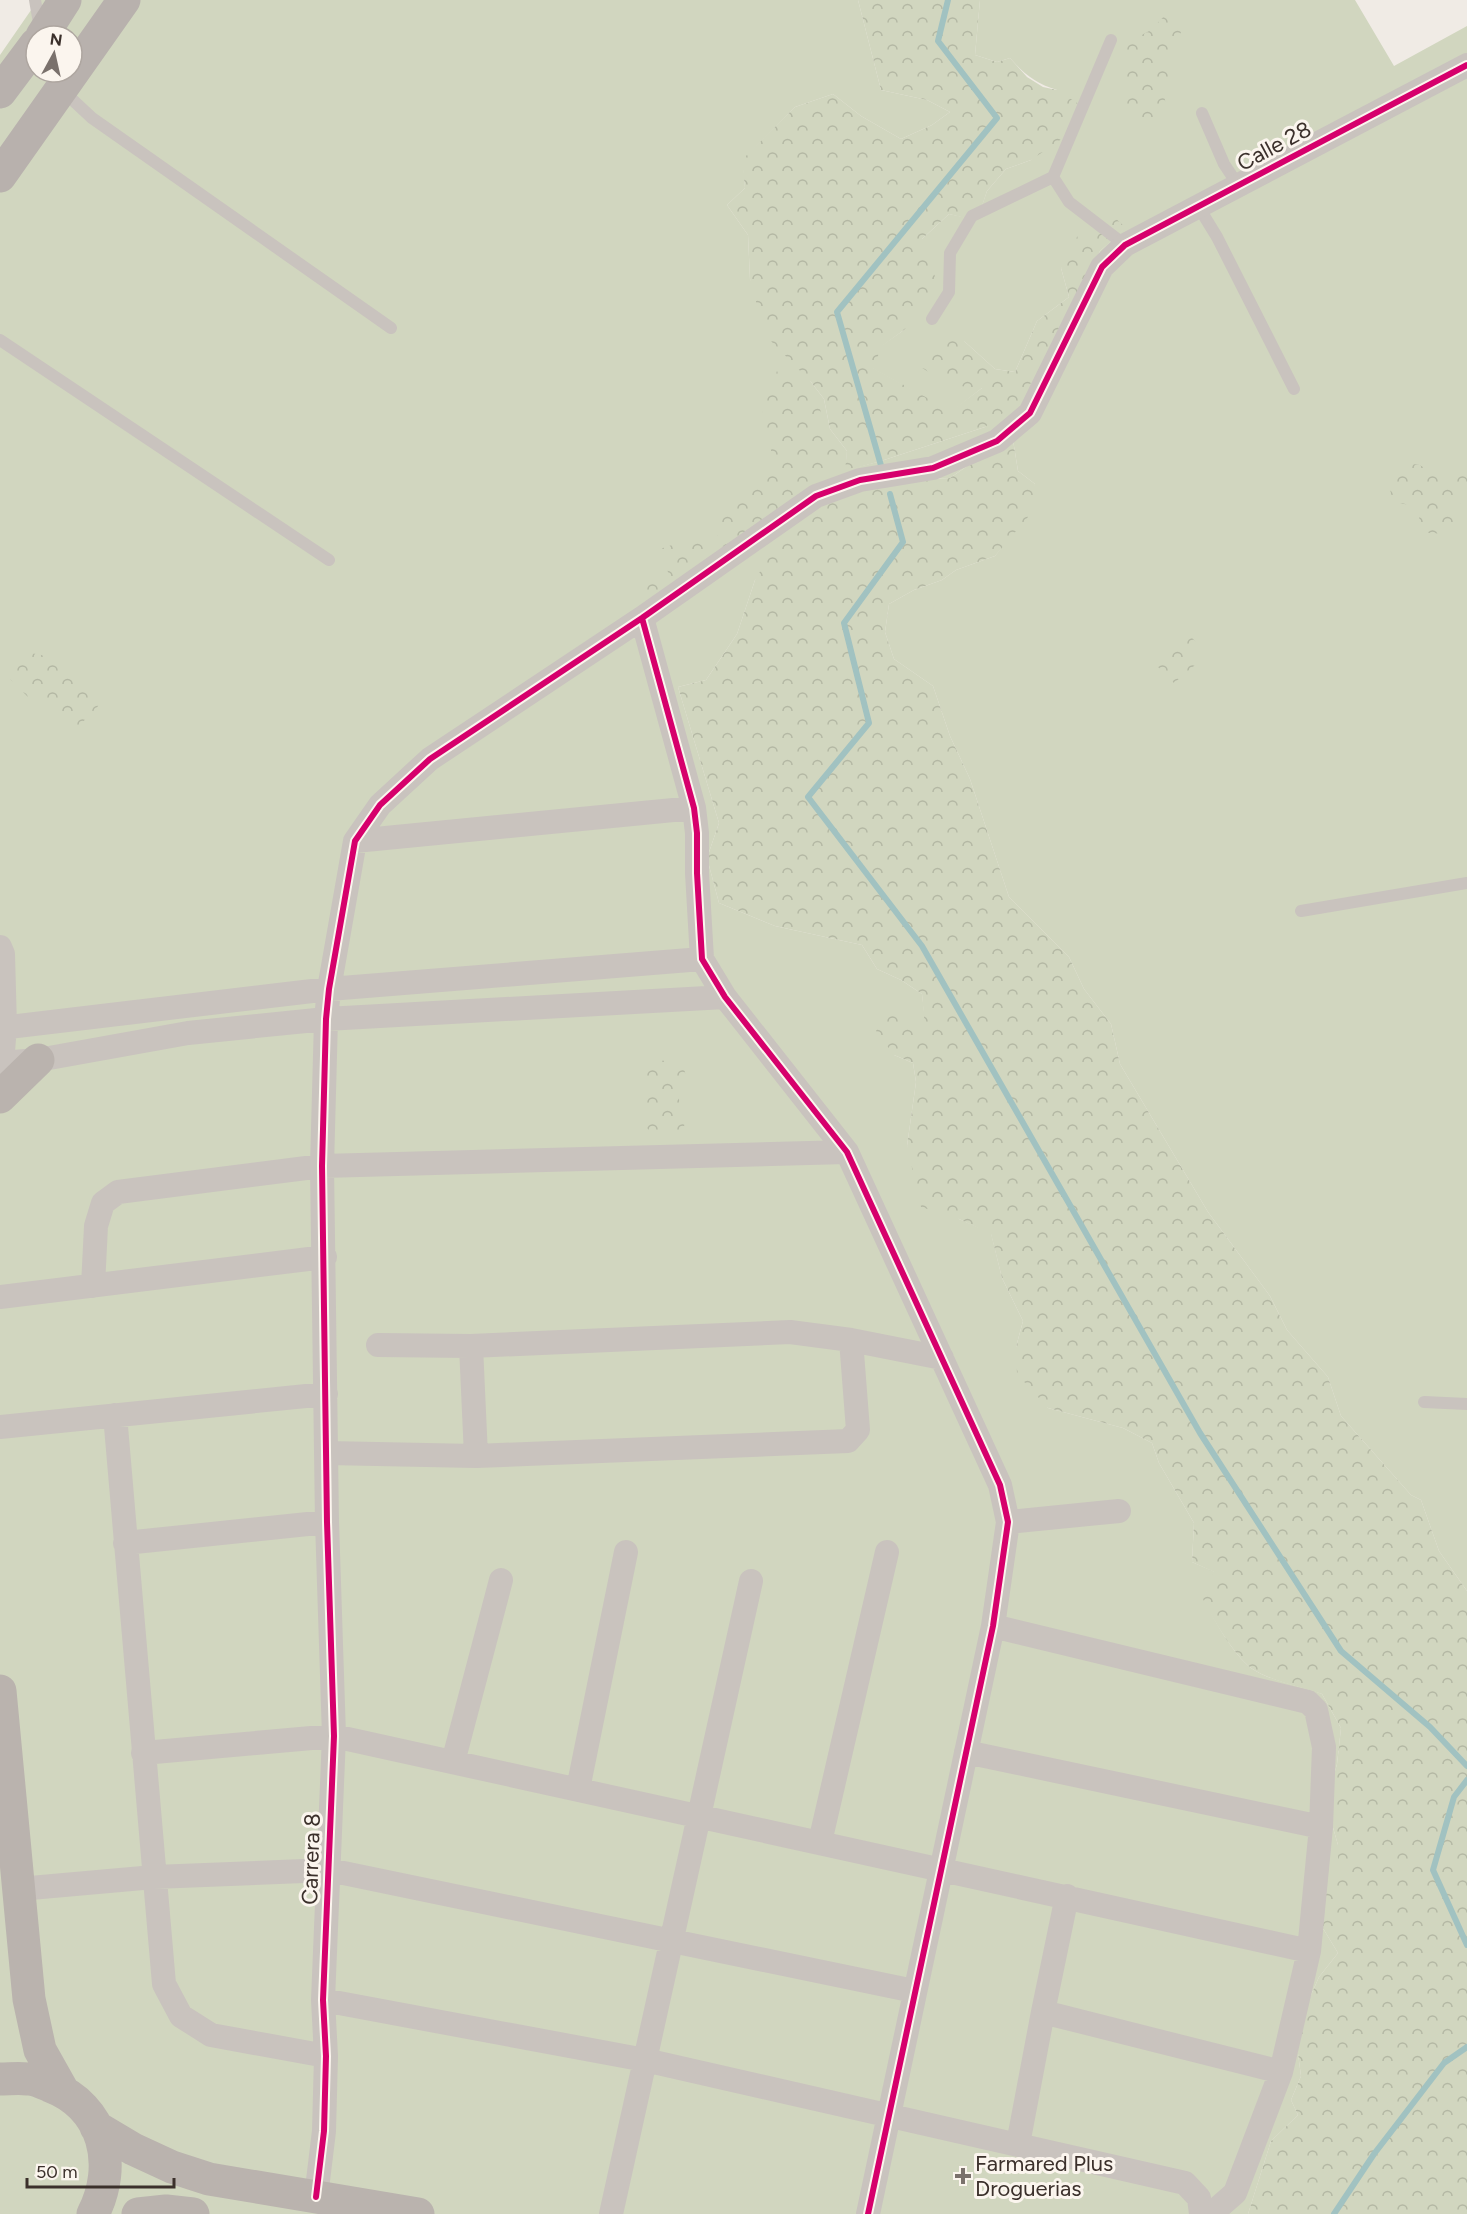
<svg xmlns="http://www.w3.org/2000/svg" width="1467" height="2214" viewBox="0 0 1467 2214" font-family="Figtree,sans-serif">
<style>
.grass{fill:#d1d6bf;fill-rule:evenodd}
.forest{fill:url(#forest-crowns)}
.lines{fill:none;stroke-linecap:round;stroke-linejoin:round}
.stream{stroke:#a1c2c1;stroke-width:6}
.service{stroke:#c9c3be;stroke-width:12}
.minor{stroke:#c9c3be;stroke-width:24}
.secondary{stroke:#bab3ae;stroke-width:33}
.primary{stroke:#b8b1ad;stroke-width:33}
.cycleway-casing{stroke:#fbf5ee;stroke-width:10}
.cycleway{stroke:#d6006c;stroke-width:6}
.poi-dot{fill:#7a716c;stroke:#fbf5ee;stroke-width:2}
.labels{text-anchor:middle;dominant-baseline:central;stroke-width:6;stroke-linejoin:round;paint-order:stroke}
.street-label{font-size:22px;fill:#3b302b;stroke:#fbf5ee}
.poi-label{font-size:22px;fill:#3b302b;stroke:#fbf5ee;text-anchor:start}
</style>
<defs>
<pattern id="forest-crowns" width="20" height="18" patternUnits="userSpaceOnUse" patternTransform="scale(1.5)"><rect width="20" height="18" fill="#d1d6bf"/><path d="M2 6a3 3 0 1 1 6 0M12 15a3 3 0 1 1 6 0" fill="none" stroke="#b4b8a4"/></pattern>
</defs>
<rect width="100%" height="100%" fill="#f0ebe5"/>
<path class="grass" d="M38 0H858L881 90 927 100 950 112 932 125 901 139 861 116 833 94 795 107 743 160 745 188 727 205 748 235 750 279 811 382 824 399 830 429 847 451 846 470 881 461 985 427 1088 280 1100 251 1125 228 1061 268 1069 297 1037 321 1015 372 995 369 964 341 982 388 951 412 872 368 881 346 904 330 922 239 949 214 977 220 987 191 1006 169 1031 160 1057 90C1036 84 1024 74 1010 58L997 62 975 55 980 0H1355L1394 66 1467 26V1591L1439 1551 1421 1500 1411 1495 1341 1416 1328 1377 1287 1330 1270 1296 1208 1212 1120 1064 1111 1024 1084 989 1069 957 1009 897 970 779 950 736 933 686 894 659 885 632 889 604 914 590 942 580 956 570 995 556 1011 535 1035 484 1018 471 1013 440 989 451 950 478 925 479 755 580 737 634 706 680 678 687 719 823 707 858 719 903 775 926 862 945 877 969 901 980 922 994 926 1029 894 1055 913 1063 916 1082 907 1146 959 1219 991 1233 1002 1278 1023 1321 1016 1347 1048 1408 1123 1428 1152 1443 1159 1463 1194 1523 1192 1562 1215 1572 1204 1598C1212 1618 1234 1655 1251 1668 1270 1681 1300 1686 1322 1694L1341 1728 1337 1764 1326 1803 1338 1845V1876L1304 1911 1324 1930 1338 1953 1319 1977 1295 2031 1301 2076 1291 2100 1298 2115 1271 2141 1248 2214H0V55ZM36 36H72V72H36Z"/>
<path class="forest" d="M858 0H980L975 55 997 62 1010 58 1027 77 1043 87 1057 90 1080 105 1082 125 1031 160 1006 169 987 191 977 221 949 214 922 239 939 288 904 330 882 346 873 368 951 411 982 388 949 385 916 364 943 339 964 341 995 369 1015 372 1037 321 1069 297 1061 268 1078 235 1113 216 1126 228 1100 251 1088 280 1061 334 1021 399 985 427 881 461 845 471 847 451 830 429 824 399 811 382 765 335 750 279 748 235 727 205 745 188 742 160 795 107 833 94 861 116 901 139 932 125 950 112 927 100 881 90Z
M1168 12 1183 16 1181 32 1171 55 1173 76 1164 95 1167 110 1146 121 1122 104 1127 86 1121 46 1151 30Z
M777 371 802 385 819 401 824 435 839 454 829 474 808 493 656 612 644 596 646 583 670 585 687 583 669 575 660 549 681 542 703 543 721 534 717 517 741 501 755 484 774 467 766 422 758 397 770 389Z
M1013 440 1018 471 1035 484 1033 511 995 556 956 570 942 580 914 590 889 604 885 632 894 659 933 686 950 736 970 779 1009 897 1069 957 1084 989 1111 1024 1120 1064 1208 1212 1270 1296 1287 1330 1328 1377 1341 1416 1411 1495 1421 1500 1439 1551 1467 1591V2214H1248L1271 2141 1298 2115 1291 2100 1301 2076 1295 2031 1319 1977 1338 1953 1324 1930 1304 1911 1323 1872 1338 1875V1845L1326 1803 1337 1764 1341 1728 1322 1694C1299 1686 1270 1681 1251 1668 1234 1655 1212 1618 1203 1599L1214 1572 1192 1562 1194 1523 1159 1463 1152 1443 1123 1428 1048 1408 1017 1374 1016 1347 1023 1321 1002 1278 991 1234 959 1219 921 1207 907 1146 916 1082 913 1063 894 1055 876 1031 890 1009 925 1028 922 994 901 980 877 969 862 945 775 926 719 903 707 858 719 823 678 687 706 680 737 634 755 580 784 531 822 503 863 488 925 479 950 478 989 451Z
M1417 464 1449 479 1465 472 1467 475V502L1456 504 1458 518 1447 534 1429 533 1418 526 1421 507 1393 502 1388 481 1401 466Z
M1178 637H1191L1195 641 1201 660 1174 683 1154 663 1163 653 1175 648Z
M21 651 51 657 89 678 101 703 77 728 64 718 33 702 6 675Z
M651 1058 683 1065 686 1076 677 1094 685 1116 684 1128 656 1141 643 1122 646 1097 643 1077Z"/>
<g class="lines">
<path class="stream" d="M882 469 837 312 997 118 938 41 948 0
M890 494 903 542 844 623 869 723 808 797 922 946 1200 1433 1341 1651 1430 1727 1467 1766
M1467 1780 1454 1797 1433 1870 1467 1945
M1334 2214 1374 2154 1444 2063 1467 2047"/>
<path class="service" d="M35 0 40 29
M1111 40 1053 177 1069 202 1125 245
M62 90 92 118 391 328
M1202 113 1224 164 1238 185
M1198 206 1217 237 1294 389
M932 319 949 292 950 253 972 216 1053 177
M0 340 329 560
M1301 911 1467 883
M1424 1402 1467 1404"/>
<path class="minor" d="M642 618 694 808 697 833V873L702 959 725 997 847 1152 1000 1485 1008 1522 993 1626 868 2214
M355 841 694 808
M0 947 3 954 5 1027 2 1063
M0 1028 329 989 702 959
M0 1063 38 1060 188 1033 326 1019 725 997
M93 1286 96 1226 103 1203 118 1192 322 1166 847 1152
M0 1297 325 1257
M378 1345 471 1346 790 1332 851 1340 942 1358
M471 1346 476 1456
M115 1415 164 1984 181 2016 211 2035 326 2056
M0 1427 326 1394
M327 1453 476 1456 848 1441 858 1430 851 1340
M1008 1522 1119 1511
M125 1543 327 1522
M993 1626 1308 1702 1316 1710 1324 1747 1321 1827 1309 1951 1281 2072 1235 2193 1211 2214
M966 1752 1321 1827
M143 1753 334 1736 1309 1951
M453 1762 501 1580
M578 1789 626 1552
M820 1842 887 1552
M19 1889 154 1877 329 1870 914 1991
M323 2000 645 2060 1185 2183 1199 2198 1201 2214
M1043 2012 1281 2072
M1018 2144 1043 2012 1067 1896
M316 2197 324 2131 326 2056 323 2000 334 1736 327 1522 322 1166 326 1019 329 989 355 841 380 805 430 759 642 618 816 496 860 480 933 468 997 441 1030 413 1102 267 1125 245 1467 65
M611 2214 751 1581"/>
<path class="secondary" d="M0 1097 38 1060
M0 1691 29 1999 40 2050 63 2091
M0 2079C9 2079 19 2078 28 2079 35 2079 43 2083 50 2086 105 2107 118 2165 93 2214
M96 2127 133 2149 172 2167 209 2179 418 2214
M138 2214 166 2211 193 2214"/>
<path class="primary" d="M42 36 65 0
M0 92 36 44
M0 176 124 0"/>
<defs>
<path id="cycleway" d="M642 618 694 808 697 833V873L702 959 725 997 847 1152 1000 1485 1008 1522 993 1626 868 2214
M316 2197 324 2131 326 2056 323 2000 334 1736 327 1522 322 1166 326 1019 329 989 355 841 380 805 430 759 642 618 816 496 860 480 933 468 997 441 1030 413 1102 267 1125 245 1467 65"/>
</defs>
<use href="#cycleway" class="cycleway-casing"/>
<use href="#cycleway" class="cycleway"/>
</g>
<path class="poi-dot" d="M960 2167h6v6h6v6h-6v6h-6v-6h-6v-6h6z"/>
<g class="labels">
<g class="street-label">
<text transform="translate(1274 146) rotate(-28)">Calle 28</text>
<text transform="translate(311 1859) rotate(-88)">Carrera 8</text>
</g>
<g class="poi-label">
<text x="975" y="2163">Farmared Plus<tspan x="975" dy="25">Droguerias</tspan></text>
</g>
</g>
<g transform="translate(54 54) rotate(8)"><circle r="28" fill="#fbf5ee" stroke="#aea6a0" stroke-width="1.5"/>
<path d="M0-4.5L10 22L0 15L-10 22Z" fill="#7a716c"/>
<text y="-9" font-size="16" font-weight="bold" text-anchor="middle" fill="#3b302b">N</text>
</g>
<path d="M27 2178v9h147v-9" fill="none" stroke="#3b302b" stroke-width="3"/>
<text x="36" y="2178" font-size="18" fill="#3b302b" stroke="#fbf5ee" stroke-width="4.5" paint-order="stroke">50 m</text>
</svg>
